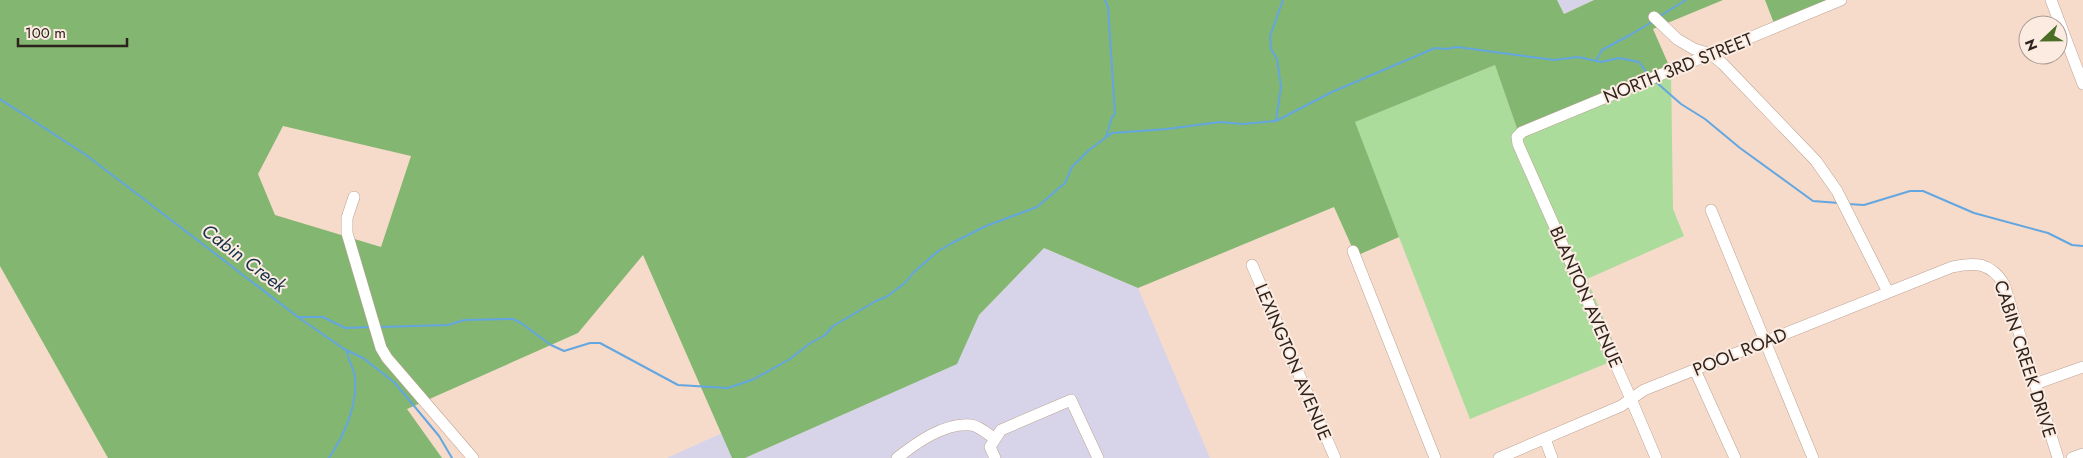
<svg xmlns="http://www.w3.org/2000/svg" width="2083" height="458" viewBox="0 0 2083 458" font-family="Jost,sans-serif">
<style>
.commercial{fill:#d7d4ea}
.green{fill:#abdc9b}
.forest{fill:#83b671;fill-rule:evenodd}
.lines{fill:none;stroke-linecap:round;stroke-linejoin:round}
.stream{stroke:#64a6e0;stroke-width:2}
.minor-casing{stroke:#bca293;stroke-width:12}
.minor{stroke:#fff;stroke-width:11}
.labels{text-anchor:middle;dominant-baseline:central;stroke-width:4;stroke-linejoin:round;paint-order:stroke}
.street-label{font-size:18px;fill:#2d231d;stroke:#fbebe1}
.water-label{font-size:19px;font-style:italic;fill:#15324a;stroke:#fbebe1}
</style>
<rect width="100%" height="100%" fill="#f6dbcb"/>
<path class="commercial" d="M1557 0H1594L1564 14Z
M1044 248 1138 288 1210 458H745L956 364 979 315Z
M722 433 732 458H667Z"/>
<path class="green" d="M1495 65 1519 133 1671 70 1673 209 1684 236 1587 279 1620 358 1470 419 1354 122Z"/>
<path class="forest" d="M0 0H1557L1564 14 1594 0H1723L1653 29 1671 70 1519 134 1495 65 1355 122 1399 237 1356 256 1334 207 1138 288 1044 248 979 315 957 364 745 458H732L643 255 578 333 407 409 442 458H108L0 266ZM283 126 411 156 381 247 275 215 258 174Z
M1765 0H1835L1775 26Z"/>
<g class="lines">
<path class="stream" d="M1105 0 1108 7 1115 114 1112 117 1106 137
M1660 16 1686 0
M1596 61 1602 50 1630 35 1652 22
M1656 82 1681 104 1705 119 1740 148 1813 201 1839 203
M0 99 86 155 298 317 344 349 363 358 395 383 439 436 452 458
M1276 121 1281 87 1277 59 1271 49 1270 36 1283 0
M1848 204 1864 205 1910 191H1923L1974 213 2048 233 2072 245 2083 246
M298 317H323L345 328 371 327
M380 327 448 325 464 320 513 319 521 323 551 345 564 351 590 343H600L678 385 728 388 754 379 790 359 809 344 825 335 833 326 876 301 886 297 905 283 913 273 937 252 952 243 986 226 1037 207 1065 183 1072 167 1089 150 1112 133 1167 129 1220 122 1243 124 1276 121 1332 92 1435 48 1446 49 1457 47 1554 60 1578 57 1601 62 1619 58 1639 62 1649 75
M329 458C344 436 358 404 355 377 354 368 348 361 347 351"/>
<defs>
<path id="minor" d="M2051 0 2083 84
M1654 17 1677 39 1694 49 1711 54 1723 64 1816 161 1837 191 1888 292
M354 197 347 218V233L381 348 387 358 473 458
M1711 210 1813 458
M1353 251 1435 458
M1252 265 1335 458
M1695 370 1735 458
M2035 384 2083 367
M1545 439 1552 458
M897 458C916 443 945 422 971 425 979 426 988 434 995 439
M995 458 990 447 1001 430 1071 400 1098 458
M1499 458 1621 406 1644 390 1952 267C1975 262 1990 262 2004 284L2058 458
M1656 458 1631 399 1518 144 1517 137 1522 132 1841 0
M2072 458 2083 454"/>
</defs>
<use href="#minor" class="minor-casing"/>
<use href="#minor" class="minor"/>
</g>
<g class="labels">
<g class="street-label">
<text transform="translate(1678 68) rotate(-22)">NORTH 3RD STREET</text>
<text transform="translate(1586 297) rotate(66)">BLANTON AVENUE</text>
<text transform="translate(1740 352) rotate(-22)">POOL ROAD</text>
<text transform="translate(2025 359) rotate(72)">CABIN CREEK DRIVE</text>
<text transform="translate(1293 362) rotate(67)">LEXINGTON AVENUE</text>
</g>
<g class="water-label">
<text transform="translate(244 258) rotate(37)">Cabin Creek</text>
</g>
</g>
<g transform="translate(2043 40) rotate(248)"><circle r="24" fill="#fbebe1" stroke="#a99b93"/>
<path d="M0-4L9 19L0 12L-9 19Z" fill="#4b6e27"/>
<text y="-8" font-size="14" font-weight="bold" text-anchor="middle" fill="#2d231d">N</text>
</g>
<path d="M18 38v8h109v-8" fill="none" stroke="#2d231d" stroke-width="2.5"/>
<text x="25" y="38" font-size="15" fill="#2d231d" stroke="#fbebe1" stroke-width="4" paint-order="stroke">100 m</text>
</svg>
